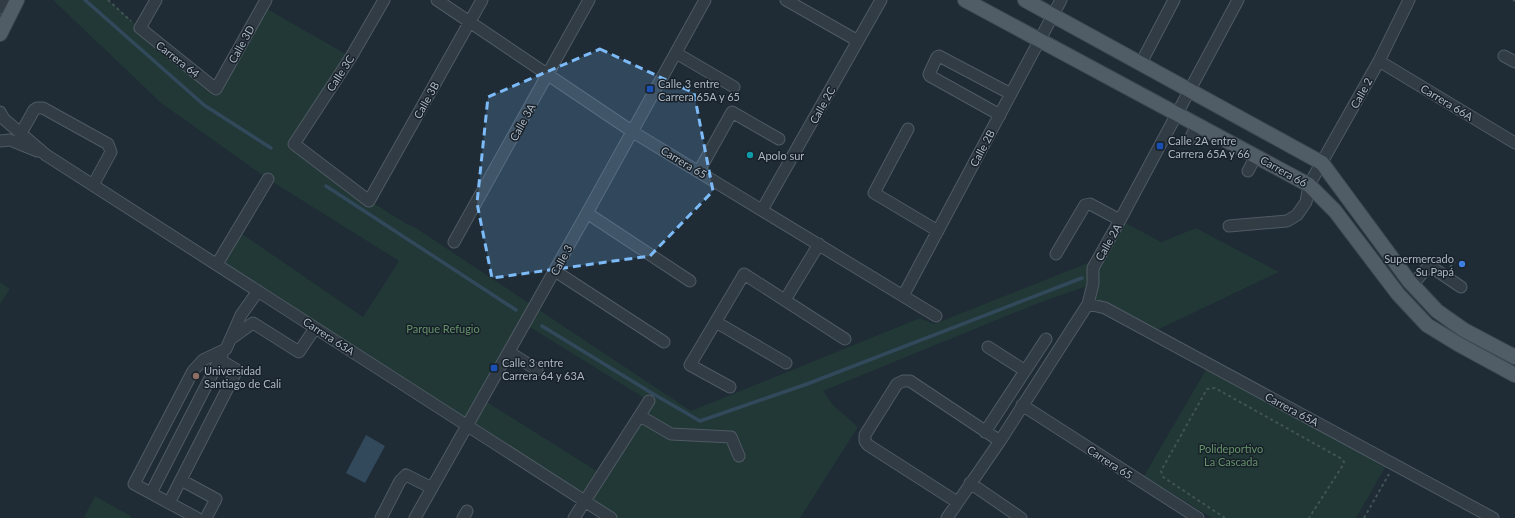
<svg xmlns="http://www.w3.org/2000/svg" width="1515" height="518" viewBox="0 0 1515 518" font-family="Lato,sans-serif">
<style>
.green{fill:#213836;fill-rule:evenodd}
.water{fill:#32495c}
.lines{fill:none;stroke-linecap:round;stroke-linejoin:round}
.stream{stroke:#32495c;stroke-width:3.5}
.minor-casing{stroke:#4f5a64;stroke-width:13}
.major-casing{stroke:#3e4852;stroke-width:16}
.path{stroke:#405454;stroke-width:2;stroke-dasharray:3 3;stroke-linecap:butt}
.minor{stroke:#323c45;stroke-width:11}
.major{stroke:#505c66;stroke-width:14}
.marked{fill:#7cbbf7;fill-opacity:0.2;stroke:#7cbbf7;stroke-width:3;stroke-dasharray:8 5;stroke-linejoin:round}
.transit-dot{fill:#1a4fb4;stroke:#182129;stroke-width:1.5}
.culture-dot{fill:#0f9aa8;stroke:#182129;stroke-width:1.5}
.shop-dot{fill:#3f7fe0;stroke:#182129;stroke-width:1.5}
.education-dot{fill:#8d6e63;stroke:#182129;stroke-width:1.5}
.labels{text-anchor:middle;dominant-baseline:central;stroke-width:3;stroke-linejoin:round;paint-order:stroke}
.street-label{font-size:11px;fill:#abb7c3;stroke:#182129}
.poi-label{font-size:11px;fill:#abb7c3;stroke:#182129;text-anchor:start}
.park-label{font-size:11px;fill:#649269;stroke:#182129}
</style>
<rect width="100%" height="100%" fill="#1f2b35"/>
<path class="green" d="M53 0H108L140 28 216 89 262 6 351 57 294 143 369 201C385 209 399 221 416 228L691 411 920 318 934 324 1098 259 1120 220 1161 242 1196 228 1279 272 1151 333 1088 304 1093 284 1036 304 823 391 833 405 858 427 800 518H611L217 264 238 231 363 317 399 261 268 179 161 103ZM525 324 649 401 603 475 482 399Z
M0 282 10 289 0 305Z
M1207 368 1386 466 1356 518H1212L1144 476Z
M95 496 131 516 130 518H86L84 517Z"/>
<path class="water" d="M366 435 385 446 365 483 346 473Z"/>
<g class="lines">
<path class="stream" d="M85 0 204 105 271 148
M326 186 516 310
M542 326 650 392 700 421 807 384 1082 278"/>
<defs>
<path id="minor" d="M156 0 140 28 216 89 266 0
M384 0 351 57 294 144 369 201 482 0
M437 0 633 132 936 316
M786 0 858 41
M0 8 4 0
M676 53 734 87
M1504 56 1515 62
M1379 61 1515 143
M1141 63 1174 0
M0 112 4 119 46 155 611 518
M1000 115 930 76 929 74 937 57 939 56 1011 94
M908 129 874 193 938 231
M21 133 34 110 37 108H43L108 144 111 152 93 185
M1190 139 1197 125
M0 141 10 140 37 151
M699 171 732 112 779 139
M1248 171 1256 156
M762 210 881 0
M587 213 690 281
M1229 226 1287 221 1297 215 1306 202 1309 185 1379 61 1409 0
M454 242 589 0
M1056 254 1085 205 1090 204 1120 220
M217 264 268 179
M555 271 664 342
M1413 284 1427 268H1433L1461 287
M903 296 1061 0
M785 300 819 244
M1088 304 1105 308 1493 518
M716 322 786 363
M232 338 253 323 299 352 315 328
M988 347 1024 370
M509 352 537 370
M730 387 690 365 744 274 845 339
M1022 405 1198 518
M640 416 671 434 731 437 739 456
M985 432 1046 339
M181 480 216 499 206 518
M970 483 1021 518
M151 493 222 355
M957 502 868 445 865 441V435L897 384 903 381H910L1000 441
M169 503 237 370 220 360
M197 518 134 484 193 371 203 360 226 349 241 315 258 291
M381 518 400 481 406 475 432 488
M415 518 587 213 705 0
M463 518 467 511
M574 518 649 401
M947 518 1000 441 1088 304 1093 284V268L1120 220 1238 0"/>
<path id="major" d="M965 0 1309 185 1335 211 1398 294 1427 325 1458 344 1515 375
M1025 0 1322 163 1409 281 1437 311 1464 330 1515 357
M0 34 17 0"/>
</defs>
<use href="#minor" class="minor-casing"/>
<use href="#major" class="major-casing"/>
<path class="path" d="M108 0 131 21
M1513 0 1515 1
M1450 267 1455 262
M1225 518 1163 477 1161 471 1207 389 1215 388 1342 459 1344 462 1343 465 1309 518
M1364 518 1389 474"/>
<use href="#minor" class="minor"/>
<use href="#major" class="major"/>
</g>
<path class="marked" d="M600 49 694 93 713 191 650 256 492 278 477 203 488 97Z"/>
<g class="transit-dot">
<rect x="646" y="85" width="8" height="8" rx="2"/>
<rect x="1156" y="142" width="8" height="8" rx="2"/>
<rect x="490" y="364" width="8" height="8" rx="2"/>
</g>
<circle class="culture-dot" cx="750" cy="155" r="4"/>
<circle class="shop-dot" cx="1462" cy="264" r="4"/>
<circle class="education-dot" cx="196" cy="376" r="4"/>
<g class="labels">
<g class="street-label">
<text transform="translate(241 44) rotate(-61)">Calle 3D</text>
<text transform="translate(178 59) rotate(38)">Carrera 64</text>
<text transform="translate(340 73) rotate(-57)">Calle 3C</text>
<text transform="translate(1361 93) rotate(-61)">Calle 2</text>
<text transform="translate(426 100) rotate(-61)">Calle 3B</text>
<text transform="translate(1447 102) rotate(31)">Carrera 66A</text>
<text transform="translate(822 105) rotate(-61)">Calle 2C</text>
<text transform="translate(522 122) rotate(-61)">Calle 3A</text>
<text transform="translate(982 148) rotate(-62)">Calle 2B</text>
<text transform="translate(684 162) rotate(31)">Carrera 65</text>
<text transform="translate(1284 171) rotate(29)">Carrera 66</text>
<text transform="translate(1108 242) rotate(-60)">Calle 2A</text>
<text transform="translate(561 260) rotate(-61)">Calle 3</text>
<text transform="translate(329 336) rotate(33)">Carrera 63A</text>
<text transform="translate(1292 409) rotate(28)">Carrera 65A</text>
<text transform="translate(1110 462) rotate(33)">Carrera 65</text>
</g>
<g class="poi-label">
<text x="658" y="83">Calle 3 entre<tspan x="658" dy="13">Carrera 65A y 65</tspan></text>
<text x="1168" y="140">Calle 2A entre<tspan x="1168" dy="13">Carrera 65A y 66</tspan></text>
<text x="758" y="155">Apolo sur</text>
<text x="1454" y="258" text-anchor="end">Supermercado<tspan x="1454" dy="13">Su Papá</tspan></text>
<text x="502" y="362">Calle 3 entre<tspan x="502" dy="13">Carrera 64 y 63A</tspan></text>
<text x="204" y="370">Universidad<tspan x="204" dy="13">Santiago de Cali</tspan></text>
</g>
<g class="park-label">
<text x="443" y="328">Parque Refugio</text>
<text x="1231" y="448">Polideportivo<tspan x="1231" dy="13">La Cascada</tspan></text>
</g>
</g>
</svg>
